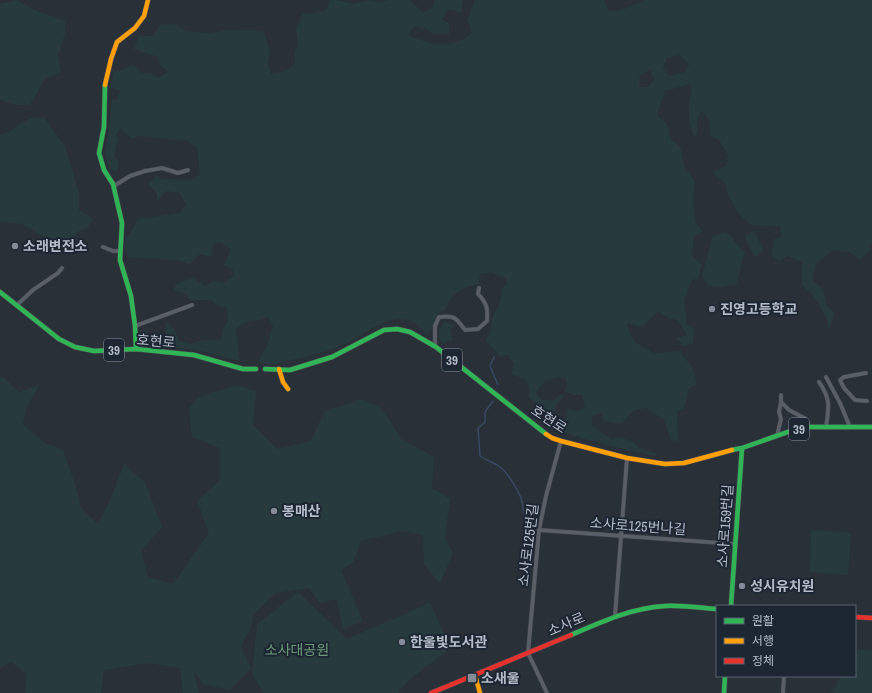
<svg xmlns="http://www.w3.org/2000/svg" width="872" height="693" viewBox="0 0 872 693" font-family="'Archivo Narrow','Noto Sans KR',sans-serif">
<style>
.green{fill:#273a3e;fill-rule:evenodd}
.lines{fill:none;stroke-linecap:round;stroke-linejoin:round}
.stream{stroke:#384963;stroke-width:1.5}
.street-casing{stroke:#484c53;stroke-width:4.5}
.fast-casing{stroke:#484c53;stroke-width:5.5}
.slow-casing{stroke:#484c53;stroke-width:5.5}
.jam-casing{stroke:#484c53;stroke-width:5.5}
.street{stroke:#5a5e66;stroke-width:3.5}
.fast{stroke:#30b455;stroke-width:4.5}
.slow{stroke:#ff9f0a;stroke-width:4.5}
.jam{stroke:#e5322d;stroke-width:4.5}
.poi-dot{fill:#848b96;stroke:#1d2633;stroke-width:1.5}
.labels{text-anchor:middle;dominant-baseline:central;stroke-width:4;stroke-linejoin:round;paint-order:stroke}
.shield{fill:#1d2633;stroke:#878f9c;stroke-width:1}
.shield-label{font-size:13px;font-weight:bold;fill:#b4bcc9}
.poi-label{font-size:14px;font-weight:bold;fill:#b4bcc9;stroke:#1d2633;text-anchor:start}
.street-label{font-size:14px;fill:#b4bcc9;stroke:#1d2633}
.park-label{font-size:14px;fill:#6b9a76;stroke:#1d2633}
</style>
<rect width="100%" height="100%" fill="#2a3038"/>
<path class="green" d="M17 0 39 12 65 21V34L58 56 61 72 45 79 30 105H17L0 100V4Z
M330 0H337L353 4 370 0 381 2 389 0H409L423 12 432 8 435 0H463L461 13 449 9 442 19 449 24V34H433L424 28 414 26 408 35C431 45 451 50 472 33L467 20 475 0H604L609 11H619L646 0H872V244L868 252 860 260 849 252 833 250 816 264 812 280 823 289 828 307 835 313 829 329 826 317 812 294 802 285V262L788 256 779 261 772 256 774 239 781 237 780 226 751 225 737 212 728 195 724 182 712 173 727 165 728 155 719 140 711 136 709 120 702 111 697 120V133L694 137C690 126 688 115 689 104 690 96 692 93 691 84L665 91 657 115 667 124 671 140 680 146 684 165 695 182 693 200 696 223 703 232 694 236 692 256 702 265 697 280 692 279 684 301 687 325 694 328 693 343 684 346 677 338 687 335 677 319H669L658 311 642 327 627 323 629 332 636 343 654 353 681 351 682 355 692 366 697 384 689 388 684 409 677 411 678 441 671 440 664 420 647 408 634 410 621 424 604 421 601 413 592 416V426L612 439 620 437 634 442 639 448 655 453 657 456 627 450 557 431V424L566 419 567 409 578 411 585 407 582 395H574L564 391 567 386 566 378C554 375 542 381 536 393L543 401 547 399 552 401 560 395 564 396 557 403 552 416 528 397 530 390 526 380 511 374 514 364 508 355 499 356 486 340 490 333 493 316 500 303 502 288 507 284 506 279 492 272 480 274 479 284C468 286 458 289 451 299 444 308 450 307 437 314L432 330 426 333C422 329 415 322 409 320 386 314 366 334 347 343 328 351 310 356 290 360 273 363 276 368 258 361L267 345 273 326 268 317 259 320 246 322 236 329 240 361 201 351 142 343V332L145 329 153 341 166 337 165 320 175 330 179 341 191 344 198 341 221 340 222 331 228 321 226 307 218 306 211 300H191L186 295 174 290 176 284 193 278 205 286 213 281 223 283 234 276 233 270 224 265 231 249 220 242 213 244 212 257 200 254 190 264 178 260 128 257C119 234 132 237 137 219L180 213 186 205 180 193 166 191 157 202V194L148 184 156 176 162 179 190 180 200 174 197 148 187 141 139 136 132 139 120 128 116 136 118 139 114 156 119 162 117 172 109 169 105 152 109 130 112 99 117 100 120 91 111 87 113 71H120L133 64 142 73H150L159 78 168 72 160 65 158 57 134 49 139 36H153L160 25 175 24 186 31 210 33 228 30 263 31 270 51 268 63 271 74 285 71 295 64V52L298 44 296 29 303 13 308 14 326 11ZM680 55 689 65 684 72 669 76 663 68 667 58ZM650 70 654 79 648 87H639L640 75Z
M44 117 65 146 79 193V210L93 219 88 227 77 232 69 245 58 254 49 252 46 238 22 224 0 222V135L8 132 29 119Z
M754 231 764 251 755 257 744 237Z
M725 232C735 236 736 248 745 251L736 285 731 284C720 290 706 289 702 275L713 236Z
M444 321 456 326 450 329 453 340 447 341 445 344 439 340V331Z
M0 377 4 378 19 392 39 385 27 407 23 424 45 443 63 450 76 487 81 508 98 524 110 500 124 464 145 482 162 527 141 551 148 577 173 584 209 533 197 501 220 480V448L192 437 189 408 199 397 237 385 256 391 253 425 277 449 311 441 324 412 360 399 382 408 401 439 434 457 432 488 450 499 445 538 453 553 440 584 424 564 423 535 402 531 361 541 353 562 341 570 363 621 343 629 337 599 320 603 309 588 276 593 254 614 250 630 241 646 251 668 229 690 203 684 194 672 199 693H183L180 668 148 663 104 670 101 693H25L27 674 11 662 0 668Z
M811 530 851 533 848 575 810 572Z
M298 592 347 639 430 603 451 648 410 679 398 693H264L252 674 257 624Z
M858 650H872V693H831L841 676H855V654Z"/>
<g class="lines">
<path class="stream" d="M494 357 490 366 498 385
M493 401 485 412V422L478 428 480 456C487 461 494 462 500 467 507 472 518 490 521 498 524 509 523 519 530 528"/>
<defs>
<path id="street" d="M114 186 130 176 145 171 162 168 178 173 188 170
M103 247 113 251H120
M17 305 33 290 58 273 62 268
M135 326 192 305
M435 346V326L439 317C455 315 456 318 465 330L478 329 487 321C488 309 487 303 478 294L479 288
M866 373 844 377 840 380 844 388 855 400 867 401
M826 377 840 403 850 427
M819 382C831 399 829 407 826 427
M781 402 789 410 806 419 809 427
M777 436 781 419 779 412 781 402V395
M539 530 735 544
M615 616 627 458
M547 693 528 653 539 530 546 496 561 441
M783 693 784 676"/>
<path id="fast" d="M105 85 104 127 99 153 104 170 113 184 122 223 120 260 131 296 135 326 136 349
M0 292 59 339 75 347 94 351 136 349 194 355 243 369H256
M265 369 290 370 332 357 384 330 397 329 410 332 436 347 546 434
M732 450 742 448 802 427H872
M731 606 742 448
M571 635C601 622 631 608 665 606 682 605 700 608 717 609
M724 693 725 676"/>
<path id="slow" d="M105 85 111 59 117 42 135 28 144 16 148 0
M279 369 283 382 288 389
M546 434 552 438 561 441 627 458 665 464 684 463 732 450
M475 675 480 693"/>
<path id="jam" d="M855 617 872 618
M431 693 571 635"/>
</defs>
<use href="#street" class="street-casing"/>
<use href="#fast" class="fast-casing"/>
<use href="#slow" class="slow-casing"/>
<use href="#jam" class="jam-casing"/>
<use href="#street" class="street"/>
<use href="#fast" class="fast"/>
<use href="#slow" class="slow"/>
<use href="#jam" class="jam"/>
</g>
<g class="poi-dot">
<circle cx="15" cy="246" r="4"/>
<circle cx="712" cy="309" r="4"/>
<circle cx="274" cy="511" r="4"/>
<circle cx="742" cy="586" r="4"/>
<circle cx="402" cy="642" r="4"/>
<rect x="467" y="673" width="10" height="10" rx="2"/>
</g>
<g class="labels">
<g class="shield">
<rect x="104" y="339" width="20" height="22" rx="3"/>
<rect x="442" y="349" width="20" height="22" rx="3"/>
<rect x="789" y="418" width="20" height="22" rx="3"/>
</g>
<g class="shield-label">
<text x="114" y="350">39</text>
<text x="452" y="360">39</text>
<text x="799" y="429">39</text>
</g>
<g class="poi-label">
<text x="23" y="246">소래변전소</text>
<text x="720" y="309">진영고등학교</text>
<text x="282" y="511">봉매산</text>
<text x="750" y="586">성시유치원</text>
<text x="410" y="642">한울빛도서관</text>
<text x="481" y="678">소새울</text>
</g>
<g class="street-label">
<text transform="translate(156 341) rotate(5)">호현로</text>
<text transform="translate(549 419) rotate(33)">호현로</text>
<text transform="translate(638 526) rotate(4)">소사로125번나길</text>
<text transform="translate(725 526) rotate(-86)">소사로159번길</text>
<text transform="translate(528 545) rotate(-83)">소사로125번길</text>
<text transform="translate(566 624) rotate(-23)">소사로</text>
</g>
<g class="park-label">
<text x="297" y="650">소사대공원</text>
</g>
</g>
<rect x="716" y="605" width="140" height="72" fill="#1d2633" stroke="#59626f"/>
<rect x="724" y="618" width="20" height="6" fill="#30b455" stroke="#59626f"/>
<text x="752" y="625" font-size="12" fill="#b4bcc9">원활</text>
<rect x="724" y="638" width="20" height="6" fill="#ff9f0a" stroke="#59626f"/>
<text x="752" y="645" font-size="12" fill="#b4bcc9">서행</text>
<rect x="724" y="658" width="20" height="6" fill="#e5322d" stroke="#59626f"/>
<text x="752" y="665" font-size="12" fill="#b4bcc9">정체</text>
</svg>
